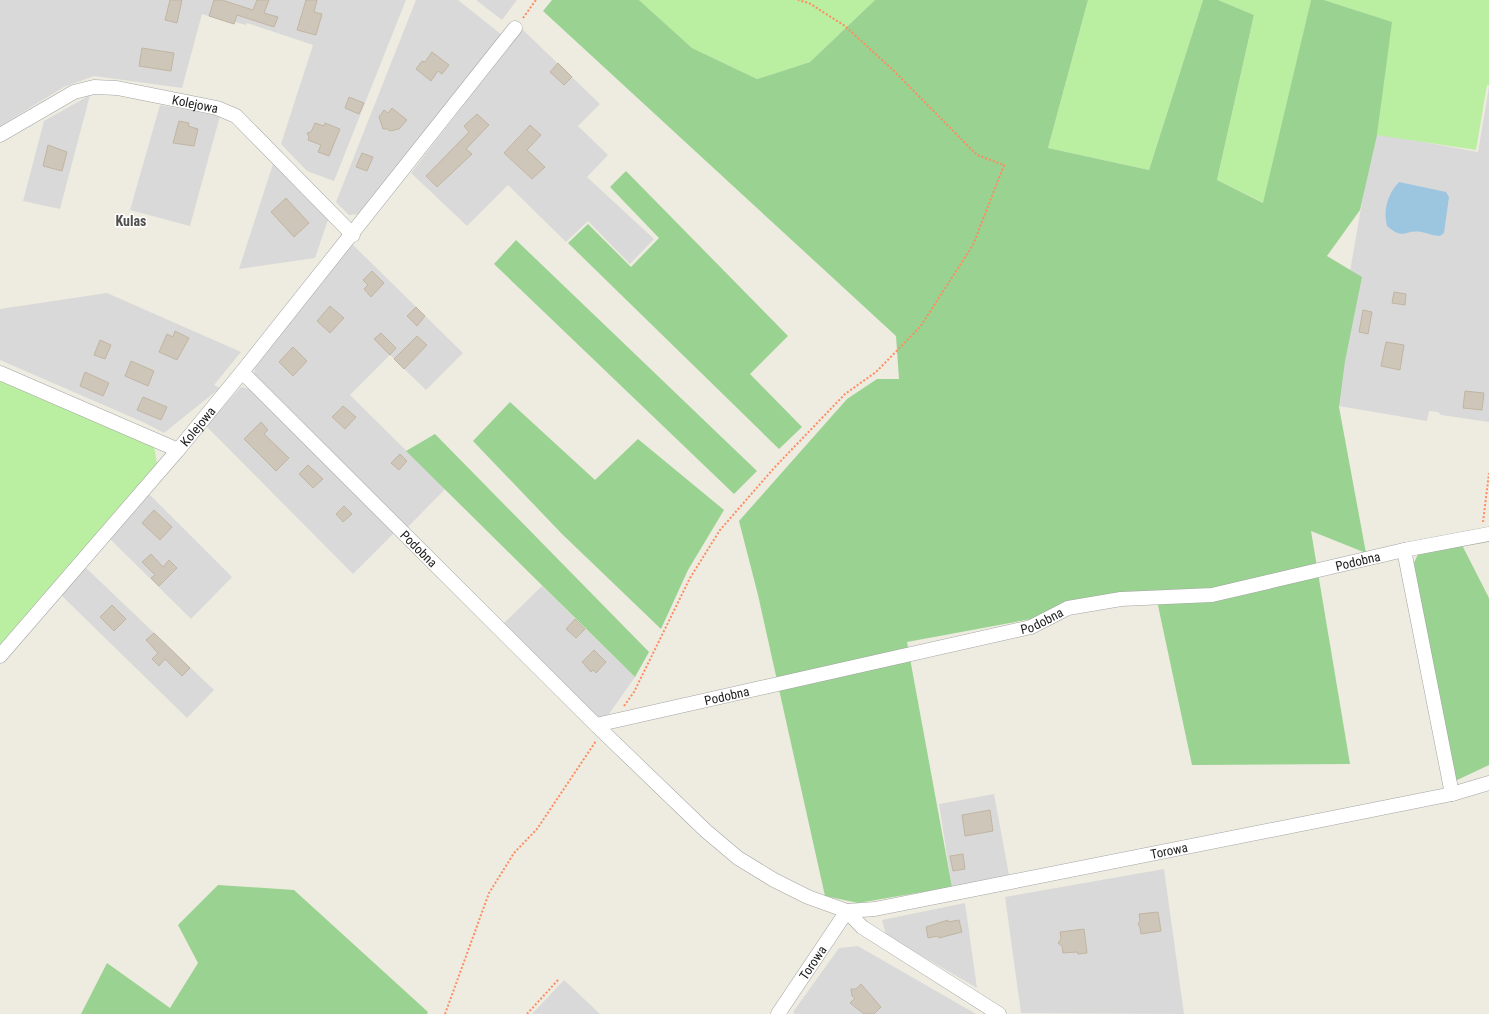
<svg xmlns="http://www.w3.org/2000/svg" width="1489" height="1014" viewBox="0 0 1489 1014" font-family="'Roboto Condensed',sans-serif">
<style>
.residential{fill:#dad9d9}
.grass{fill:#baeea1}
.forest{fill:#9ad291}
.water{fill:#9cc6e0}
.building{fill:#cec6b9;stroke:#c1b5a2}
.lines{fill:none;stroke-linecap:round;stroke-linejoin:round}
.minor-casing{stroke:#a3a3a3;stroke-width:15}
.path{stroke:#ff8b61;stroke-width:2;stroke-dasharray:2 2;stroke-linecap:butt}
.minor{stroke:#fff;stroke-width:14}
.labels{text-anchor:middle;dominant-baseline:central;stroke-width:3;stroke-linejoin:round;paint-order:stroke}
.street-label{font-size:13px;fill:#1c1c1c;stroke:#fff}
.neighbourhood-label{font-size:14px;font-weight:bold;fill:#4f4f4f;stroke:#fff}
</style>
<rect width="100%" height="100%" fill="#eeece0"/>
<path class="residential" d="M0 0H406L334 181 307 171 281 144 313 45 247 23 246 25 235 22 234 24 202 14 182 88 94 76 64 87 0 126Z
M416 0H458L502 35 361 214 349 215 336 202Z
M476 0H517L502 20Z
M522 29 600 104 578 126 608 155 587 177 654 239 630 264 588 221 566 242 508 185 467 226 411 173Z
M1489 87V422L1441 415 1438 412 1429 411 1427 421 1327 404 1374 133 1478 152Z
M90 95 60 209 23 201 44 121Z
M160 105 220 116 190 226 130 210Z
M273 164 328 220 315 258 239 269Z
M351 243 463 353 426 390 390 355 350 395 445 489 407 528 256 377 254 372 255 368Z
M107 293 241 352 214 385 220 388 164 433 145 423 0 360V309Z
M241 387 249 389 394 533 353 574 206 426Z
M149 494 232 577 191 619 109 538Z
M85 567 214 690 187 718 61 595Z
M542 586 635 677 609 714 599 718 503 624Z
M994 794 1009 875 952 887 939 804Z
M1164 869 1184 1014 1021 1013 1005 897Z
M965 903 977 988 886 935 882 920Z
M858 946 976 1014H795L793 1012 839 948Z
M564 980 600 1014H532Z"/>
<path class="grass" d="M639 0H875L810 62 757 79 692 48Z
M1088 0H1203L1149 170 1048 148Z
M1218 0H1311L1264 203 1217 180 1254 15Z
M1324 0H1489V85H1487L1476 150 1377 135 1391 22Z
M0 378 154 446 157 464 0 645Z"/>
<path class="forest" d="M552 0H639L692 48 757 79 810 62 875 0H1088L1048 148 1149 170 1203 0H1218L1254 15 1217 180 1263 203 1311 0H1324L1392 22 1377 135 1360 210 1327 256 1362 277 1345 361 1339 407 1366 553 1311 531 1350 764 1192 765 1156 596 907 642 952 887 858 903 825 896 758 595 739 521 847 399 877 379H899L896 336 543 11Z
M626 171 788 336 750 374 802 427 779 449 568 243 588 224 631 267 659 238 610 187Z
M516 240 757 471 734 494 494 264Z
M510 402 595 480 638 439 724 510 688 570 661 629 562 534 473 441Z
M435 434 649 652 635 677 406 451Z
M1462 545 1489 598V765L1453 782 1413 565 1419 552Z
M218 885 294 890 428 1012 427 1014H81L107 963 170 1008 198 963 178 925Z"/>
<path class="water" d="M1399 182 1446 192 1449 197 1444 233 1440 236C1433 236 1428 233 1421 232 1406 229 1404 241 1387 226 1383 210 1387 195 1399 182Z"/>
<path class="building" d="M170 0H182L177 23 165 20Z
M214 0H222L253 10 257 0H269L264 13 278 17 274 27 237 15 234 24 209 16Z
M306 0H317L314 12 322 14 316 35 297 30Z
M142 48 174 53 171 71 139 66Z
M432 52 449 65 442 74 438 71 431 81 416 69 422 61 425 62Z
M558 63 572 77 564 85 550 72Z
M349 97 364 103 359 114 345 108Z
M392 108 407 120 399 129 390 131 387 129H383L379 117 384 110 388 113Z
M477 114 489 125 466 149 472 154 437 187 426 176 469 132 464 126Z
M179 121 189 123 188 126 198 129 194 146 173 143Z
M315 123 324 126 325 123 340 129 329 156 318 152 321 145 308 140 309 137 307 133 311 132Z
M530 125 541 135 527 150 545 167 532 179 504 153Z
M48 145 67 152 62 171 43 166Z
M362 153 373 157 367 171 356 167Z
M286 198 309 223 294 237 271 212Z
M372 271 384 283 371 297 364 289 368 285 363 280Z
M1394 292 1406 294 1405 305 1392 303Z
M330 306 344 318 330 333 317 321Z
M416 307 425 316 417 326 407 316Z
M1363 310 1372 312 1368 334 1359 332Z
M175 331 189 338 177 360 159 352 167 334 173 337Z
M381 333 396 348 390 355 374 339Z
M417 336 427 345 404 369 394 359Z
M100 340 111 345 105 359 94 355Z
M1386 342 1404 345 1400 370 1381 366Z
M293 347 307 361 293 376 279 362Z
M131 361 154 371 148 386 125 376Z
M85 372 109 383 103 396 80 386Z
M1465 391 1484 393 1482 410 1463 408Z
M143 397 167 407 161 420 137 410Z
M343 406 356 417 345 429 332 417Z
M261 422 268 430 264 434 289 458 276 471 244 439Z
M400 454 407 461 399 470 391 463Z
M308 465 323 479 313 488 299 474Z
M344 506 352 514 343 522 336 514Z
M154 510 172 527 160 540 142 523Z
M151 554 163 567 169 560 177 568 159 586 151 578 155 575 142 562Z
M112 605 126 619 114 631 100 617Z
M575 619 585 629 576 638 566 629Z
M154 633 190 668 182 676 165 659 159 666 152 659 158 653 146 640Z
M594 650 606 662 596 673 593 670 591 672 582 662Z
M990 810 993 831 965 836 962 815Z
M963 854 965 869 953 871 950 856Z
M1158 912 1161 931 1141 934 1140 927 1138 924 1140 921 1139 914Z
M948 920V922L959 920 962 932 939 938 938 936 928 938 926 927Z
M1084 929 1087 953 1078 954 1077 952 1063 953 1062 946 1058 943 1061 939 1060 932Z
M861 984 881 1007 874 1014H864L850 1003 855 998 852 996 851 989H856Z"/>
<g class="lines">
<defs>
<g id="minor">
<path id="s1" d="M0 135 74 92 94 87 117 88 217 108 236 116 353 235"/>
<path id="s2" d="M242 372 596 725 706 831 738 858 774 880 808 897 847 911 875 909 1452 794 1489 783"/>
<path d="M0 373 178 450"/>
<path d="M1404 550 1452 794"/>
<path id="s3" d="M0 656 178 450 242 372 515 28"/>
<path id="s4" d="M596 725 1031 627 1068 608 1121 599 1212 595 1404 550 1489 534"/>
<path d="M847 911 862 927 999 1014"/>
<path id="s5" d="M778 1014 847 911"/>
</g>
</defs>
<use href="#minor" class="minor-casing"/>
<path class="path" d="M523 18 536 0
M1483 522 1489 473
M624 706 634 692 690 578 720 530 774 468 845 394 876 372 920 327 973 245 1004 165 977 155 894 71 845 26 809 3 798 0
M445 1014 489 893 514 853 537 829 596 741
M527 1014 558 980"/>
<use href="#minor" class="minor"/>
</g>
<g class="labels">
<g class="street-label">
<text stroke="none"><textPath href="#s1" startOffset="209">Kolejowa</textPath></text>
<text stroke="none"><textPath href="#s3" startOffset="303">Kolejowa</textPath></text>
<text stroke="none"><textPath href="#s2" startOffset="250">Podobna</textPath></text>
<text stroke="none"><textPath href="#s4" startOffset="782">Podobna</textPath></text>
<text stroke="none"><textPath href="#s4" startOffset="458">Podobna</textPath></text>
<text stroke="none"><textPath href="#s4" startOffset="134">Podobna</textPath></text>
<text stroke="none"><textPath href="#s2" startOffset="1144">Torowa</textPath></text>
<text stroke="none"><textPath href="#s5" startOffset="62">Torowa</textPath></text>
</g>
<g class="neighbourhood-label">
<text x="131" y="221">Kulas</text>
</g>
</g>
</svg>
